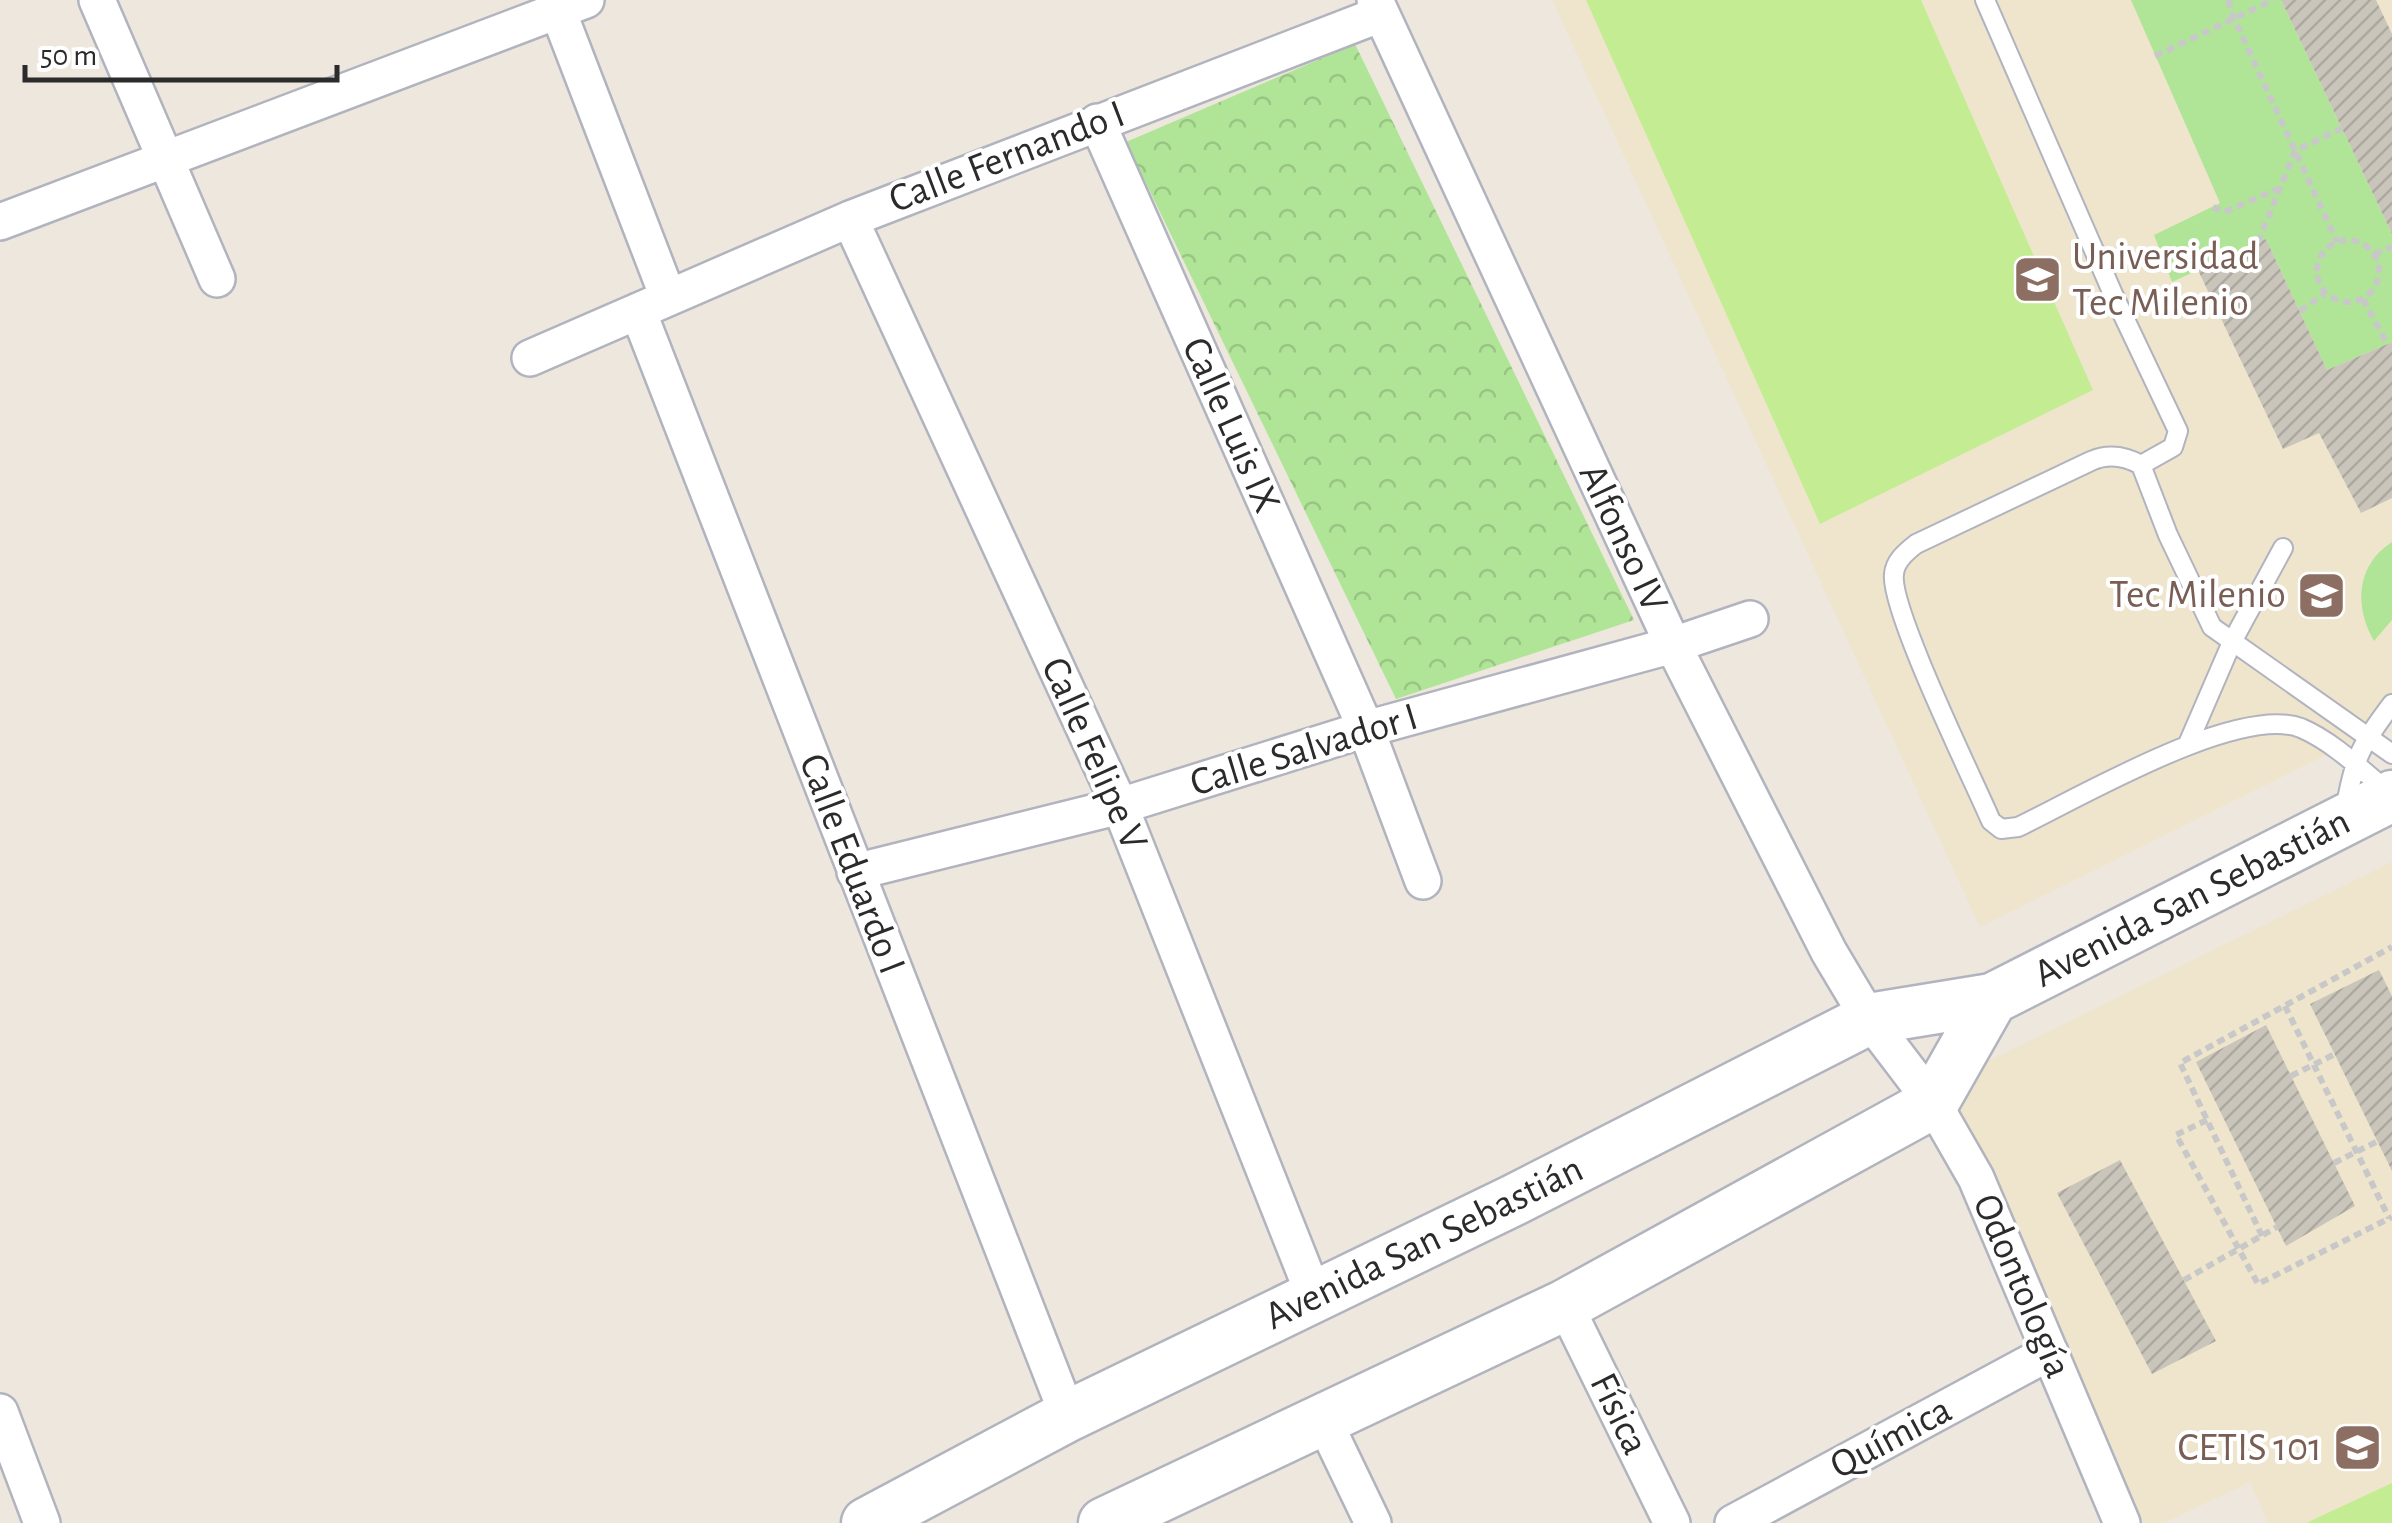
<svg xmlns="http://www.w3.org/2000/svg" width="2392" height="1523" viewBox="0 0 2392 1523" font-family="'Alegreya Sans',sans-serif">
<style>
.education{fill:#efe5cc}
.grass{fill:#b0e598}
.forest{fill:url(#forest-crowns)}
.pitch{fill:#c4ed93}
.building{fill:url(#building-hatch)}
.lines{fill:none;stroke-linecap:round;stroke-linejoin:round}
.lane-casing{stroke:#b1b3bf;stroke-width:22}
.street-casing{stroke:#b1b3bf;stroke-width:40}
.secondary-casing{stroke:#b1b3bf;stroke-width:55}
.path{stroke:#c8c8c8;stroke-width:6;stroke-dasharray:8 5;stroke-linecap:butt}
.lane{stroke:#fff;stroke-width:18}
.street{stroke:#fff;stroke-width:35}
.secondary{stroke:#fff;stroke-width:50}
.labels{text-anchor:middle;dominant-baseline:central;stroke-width:8;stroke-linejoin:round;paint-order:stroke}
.street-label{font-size:40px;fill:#2b2b2b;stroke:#fff}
.education-label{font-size:40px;fill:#785e54;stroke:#fff;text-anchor:end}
</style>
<defs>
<pattern id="forest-crowns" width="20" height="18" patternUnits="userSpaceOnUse" patternTransform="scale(2.5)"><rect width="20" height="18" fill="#b0e598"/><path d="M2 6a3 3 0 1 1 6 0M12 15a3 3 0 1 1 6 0" fill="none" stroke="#98c583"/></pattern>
<pattern id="building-hatch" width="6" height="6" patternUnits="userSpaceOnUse" patternTransform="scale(2.5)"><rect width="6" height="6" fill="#c9c5bb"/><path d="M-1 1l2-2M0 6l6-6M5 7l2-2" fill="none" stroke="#ada9a1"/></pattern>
</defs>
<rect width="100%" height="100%" fill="#ede7dd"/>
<path class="education" d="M1552 0H2392V722L1980 927Z
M2392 862V1523H2268L2250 1482 2164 1523H2136L1948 1081Z"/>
<path class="grass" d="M2131 0H2281L2392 234V342L2327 370 2266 239 2172 282 2154 235 2220 203Z
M2392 542V620L2374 641C2354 607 2356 565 2392 542Z"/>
<path class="forest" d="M1355 44 1634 620 1396 699 1126 142Z"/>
<path class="pitch" d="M1586 0H1921L2093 390 1820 524Z
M2392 1483V1523H2306Z"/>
<path class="building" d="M2281 0H2376L2392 34V234Z
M2266 239 2327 370 2392 342V498L2361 513 2319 433 2283 449 2197 268Z
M2379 970 2392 996V1171L2310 1004Z
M2266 1025 2355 1206 2286 1246 2196 1062Z
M2120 1160 2216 1341 2152 1374 2057 1193Z"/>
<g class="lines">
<defs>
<path id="lane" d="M1985 0 2113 294 2178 431 2173 447 2141 465 2168 535 2212 627 2392 754
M2141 465C2125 456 2109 453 2091 461L1916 544C1906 552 1895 561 1894 574 1889 608 1973 779 1991 821L2001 829 2018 827C2079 798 2238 704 2301 728 2332 741 2362 770 2387 791
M2187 746 2232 642 2283 548
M2345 811C2354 758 2360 746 2392 704"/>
<path id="street" d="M97 0 217 279
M1375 0 1673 645 1829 952 1869 1019 1933 1103 1976 1178 2122 1523
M558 11 668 297
M1097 122 1366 729 1423 881
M850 219 1120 806 1315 1298
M0 222 586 0
M638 311 1068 1416
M530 358 850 219 1381 14
M855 872 1120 806 1366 729 1673 645 1750 619
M1565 1305 1672 1523
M0 1412 42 1523
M1323 1419 1373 1523
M1733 1523 2050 1352"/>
<path id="secondary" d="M867 1523 1068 1416 1514 1200 1869 1019 1992 999 2392 796
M1104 1523 1565 1305 1933 1103 1992 999"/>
</defs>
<use href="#lane" class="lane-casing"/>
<use href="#street" class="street-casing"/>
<use href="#secondary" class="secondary-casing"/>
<path class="path" d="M2228 0 2233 16 2337 242
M2155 56 2273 0
M2213 207 2224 212 2278 189
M2317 271a31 31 0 1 1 62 0a31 31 0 1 1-62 0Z
M2258 242 2295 151 2342 128
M2374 254 2392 247
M2363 299 2387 344
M2300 311 2325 293
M2285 1006 2389 1218
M2291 1076 2335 1054
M2207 1120 2176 1135 2258 1284 2392 1217
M2334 1163 2378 1141
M2262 1236 2180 1063 2392 947
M2184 1280 2277 1227"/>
<use href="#lane" class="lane"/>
<use href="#street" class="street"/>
<use href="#secondary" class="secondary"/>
</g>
<defs>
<symbol id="university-square" viewBox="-11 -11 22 22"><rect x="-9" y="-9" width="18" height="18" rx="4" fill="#8d6e63" stroke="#fff"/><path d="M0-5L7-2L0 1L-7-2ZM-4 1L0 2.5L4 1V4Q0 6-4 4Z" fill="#fff"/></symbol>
<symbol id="school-square" viewBox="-11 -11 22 22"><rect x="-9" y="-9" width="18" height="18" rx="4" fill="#8d6e63" stroke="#fff"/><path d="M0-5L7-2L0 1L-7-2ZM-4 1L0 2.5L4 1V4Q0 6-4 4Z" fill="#fff"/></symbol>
</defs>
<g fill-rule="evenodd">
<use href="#university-square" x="2010" y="252" width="55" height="55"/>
<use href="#university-square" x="2294" y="568" width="55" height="55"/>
<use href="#school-square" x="2330" y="1420" width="55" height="55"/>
</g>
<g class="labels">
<g class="street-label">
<text transform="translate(1007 157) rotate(-21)">Calle Fernando I</text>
<text transform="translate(1231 425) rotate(66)">Calle Luis IX</text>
<text transform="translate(1623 538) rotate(65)">Alfonso IV</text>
<text transform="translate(1304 750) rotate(-17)">Calle Salvador I</text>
<text transform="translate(1094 754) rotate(66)">Calle Felipe V</text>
<text transform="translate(852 864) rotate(69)">Calle Eduardo I</text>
<text transform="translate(2192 898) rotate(-27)">Avenida San Sebastián</text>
<text transform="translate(1424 1243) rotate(-26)">Avenida San Sebastián</text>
<text transform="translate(2022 1286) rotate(67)">Odontología</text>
<text transform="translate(1619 1414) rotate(64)">Física</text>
<text transform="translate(1891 1438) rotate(-28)">Química</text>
</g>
<g class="education-label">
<text x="2072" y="257" text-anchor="start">Universidad<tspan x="2072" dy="46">Tec Milenio</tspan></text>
<text x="2286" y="595">Tec Milenio</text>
<text x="2322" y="1448">CETIS 101</text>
</g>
</g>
<path d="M25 65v15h312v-15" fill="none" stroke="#2b2b2b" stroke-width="5"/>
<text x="40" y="65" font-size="30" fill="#2b2b2b" stroke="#ffffff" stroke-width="8" paint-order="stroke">50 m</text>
</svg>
